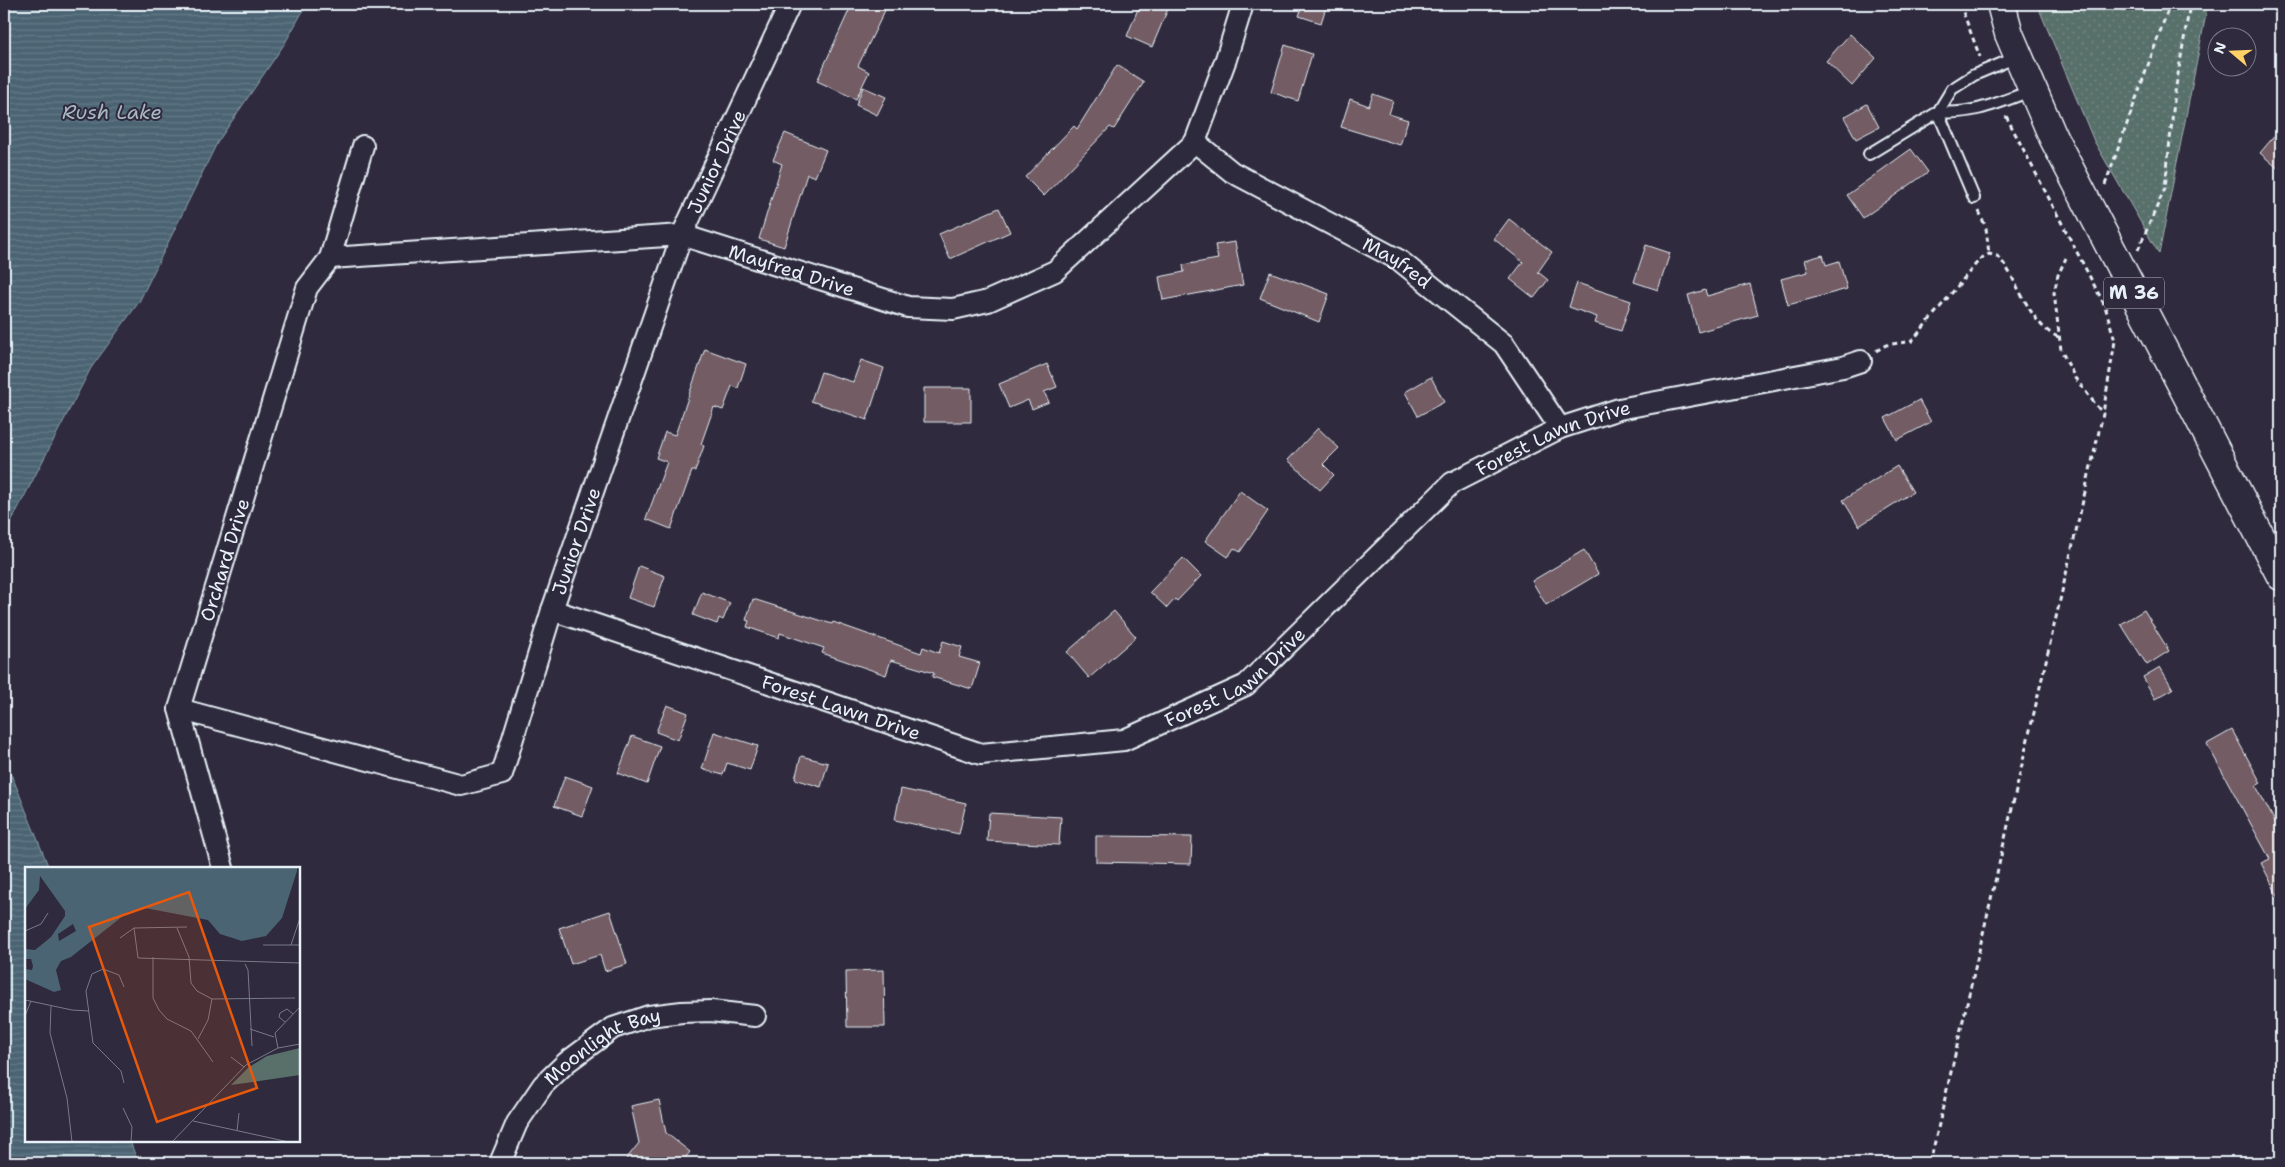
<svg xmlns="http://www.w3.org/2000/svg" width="2285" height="1167" viewBox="0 0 2285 1167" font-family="'Shantell Sans',sans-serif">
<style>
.park{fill:url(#park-dots);stroke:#a0b0b1}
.water{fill:url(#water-rules);stroke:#8a9ca8}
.building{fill:#735b64;stroke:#e8f1f8}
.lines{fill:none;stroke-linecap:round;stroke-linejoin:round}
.lane-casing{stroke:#e8f1f8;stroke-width:14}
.street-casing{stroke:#e8f1f8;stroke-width:24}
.primary-casing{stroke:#e8f1f8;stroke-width:31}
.path{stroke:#e8f1f8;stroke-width:3;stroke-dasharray:5 4;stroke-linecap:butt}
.lane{stroke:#2f2a3d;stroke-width:10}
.street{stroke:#2f2a3d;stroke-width:20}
.primary{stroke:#2f2a3d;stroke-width:28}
.labels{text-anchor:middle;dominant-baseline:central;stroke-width:4;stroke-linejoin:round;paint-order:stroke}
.shield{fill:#2f2a3d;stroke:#b0b5c0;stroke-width:1}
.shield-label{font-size:18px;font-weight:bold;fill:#e8f1f8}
.street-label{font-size:19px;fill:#e8f1f8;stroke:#2f2a3d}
.water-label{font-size:20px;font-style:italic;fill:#a9b9c3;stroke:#2f2a3d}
.inset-road{fill:none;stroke:#797a88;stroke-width:1}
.view{fill:#e8590c;fill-opacity:0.15;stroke:#e8590c;stroke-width:2.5}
.inset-edge{fill:none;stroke:#e8f1f8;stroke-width:2.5}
</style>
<defs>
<pattern id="park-dots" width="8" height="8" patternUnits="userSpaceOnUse" patternTransform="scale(1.25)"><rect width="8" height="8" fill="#596f6a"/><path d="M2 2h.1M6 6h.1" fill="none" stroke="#718480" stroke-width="1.8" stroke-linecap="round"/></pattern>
<pattern id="water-rules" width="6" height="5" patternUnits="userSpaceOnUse" patternTransform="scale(1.25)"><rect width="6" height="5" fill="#4b6473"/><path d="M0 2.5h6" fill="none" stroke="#657b88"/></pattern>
</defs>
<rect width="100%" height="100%" fill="#2f2a3d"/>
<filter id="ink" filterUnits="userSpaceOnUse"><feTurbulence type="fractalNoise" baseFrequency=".02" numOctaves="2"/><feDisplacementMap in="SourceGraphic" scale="10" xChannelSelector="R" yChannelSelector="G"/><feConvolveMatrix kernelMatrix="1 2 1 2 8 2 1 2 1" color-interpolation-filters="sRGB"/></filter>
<g filter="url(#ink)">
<path class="park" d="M2037 4H2208L2159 254 2094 141Z"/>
<path class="water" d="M4 4H307L285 43 217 143 139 302 91 368 10 524 4 550Z
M4 756 49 868H26V1141H130L138 1163H4Z"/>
<path class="building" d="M852 4H888L858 66 869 72 856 99 817 81Z
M1140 4H1170L1152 47 1127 36Z
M1303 4H1327L1321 23 1299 16Z
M1850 34 1876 58 1852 86 1826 61Z
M1285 45 1312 54 1298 101 1271 92Z
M1117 65 1144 82 1114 129 1110 127 1044 196 1025 177 1074 126 1077 129Z
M863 87 886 97 877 115 856 105Z
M1373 94 1393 101 1389 114 1408 120 1400 145 1341 127 1350 99 1369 106Z
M1867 104 1879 127 1856 139 1844 117Z
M2281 128V171L2260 153Z
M785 133 826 150 815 177 807 174 784 247 759 239 782 164 773 160Z
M1911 149 1928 172 1863 218 1847 195Z
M999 208 1010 232 950 259 939 234Z
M1509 219 1552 252 1538 272 1548 280 1534 298 1510 279 1523 262 1494 239Z
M1235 242 1243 285 1163 300 1159 277 1184 272 1183 265 1218 259 1215 245Z
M1646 245 1670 253 1658 290 1634 282Z
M1823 255 1826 265 1839 261 1847 289 1788 305 1781 279 1808 272 1805 260Z
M1270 272 1329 294 1319 322 1260 298Z
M1577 283 1631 301 1621 331 1595 323 1597 317 1569 307Z
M1750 284 1758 315 1698 332 1688 295 1705 290 1707 296Z
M705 349 746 364 738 388 732 386 723 410 714 407 701 444 704 446 695 471H692L671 529 646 519 667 462 656 458 665 432 675 435Z
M861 360 884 368 867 420 811 401 821 372 853 382Z
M1047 364 1057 387 1044 392 1049 402 1032 409 1028 400 1009 408 999 384Z
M1431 377 1444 402 1418 416 1405 392Z
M924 388H971V422H924Z
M1919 400 1931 422 1897 440 1885 418Z
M1318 428 1339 448 1323 464 1334 475 1320 490 1288 460Z
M1897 466 1913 492 1859 526 1843 500Z
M1240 491 1268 511 1240 552 1234 548 1228 557 1205 541Z
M1584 550 1598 574 1546 605 1532 581Z
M1183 558 1201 576 1177 601 1175 599 1167 608 1150 592Z
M639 566 665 576 654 607 628 598Z
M702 592 730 603 723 620 719 618 717 624 693 615Z
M753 599 832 624 833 622 921 653 923 647 939 653 943 641 962 647 959 657 980 663 972 689 932 677 934 673 891 660 886 675 822 653 824 648 780 633 779 638 747 627 749 621 746 620Z
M2144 610 2169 651 2147 665 2121 624Z
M1114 611 1136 637 1089 678 1067 652Z
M2160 667 2173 689 2155 699 2143 677Z
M667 705 688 713 678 740 656 732Z
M2232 730 2261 783 2256 786 2281 833V902L2261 863 2270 859 2207 744Z
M714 732 758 746 750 770 727 763 723 775 702 769Z
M632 736 660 746 647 784 618 773Z
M801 756 828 763 821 787 795 779Z
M565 776 593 786 582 816 554 806Z
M901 789 966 803 959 834 895 820Z
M989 813 1061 817 1059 845 987 841Z
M1096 836 1192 837 1191 864 1096 862Z
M610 911 627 964 605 971 600 955 571 964 559 928Z
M884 970 885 1027H847L846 971Z
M659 1100 666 1133 690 1152 681 1163H623L639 1143 631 1106Z"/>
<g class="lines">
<defs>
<path id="lane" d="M1938 112C1974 115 2000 102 2033 90
M1938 112 1974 198
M1869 154 1938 112 1952 89 1974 75 2017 57"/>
<g id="street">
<path id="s1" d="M1195 142 1232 172 1399 260 1504 344 1560 428"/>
<path id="s2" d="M330 258 682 235 908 307 953 309 988 301 1055 271 1195 142 1226 59 1243 4"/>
<path id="s3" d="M552 610 981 754 1124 740 1246 685 1452 483 1560 428 1619 409 1843 367 1861 361"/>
<path id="s4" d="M179 709 461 785 502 774 552 610 682 235 790 4"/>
<path id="s5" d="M223 868 179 709 307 288 330 258 363 146"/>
<path id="s6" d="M500 1163 517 1123 543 1085 567 1062 613 1028 649 1016 682 1012 711 1011 755 1016"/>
</g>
<path id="primary" d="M2001 4 2009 34 2053 137 2281 576"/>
</defs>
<use href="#lane" class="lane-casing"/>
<use href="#street" class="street-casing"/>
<use href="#primary" class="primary-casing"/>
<path class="path" d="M1960 4 1980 57
M2006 116 2105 306 2115 341 2103 413
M2105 185 2170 4
M1979 211 1986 228 1989 254
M2138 250 2165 188 2175 92 2190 4
M1876 351 1886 345 1912 341 1980 259 1989 254 1997 256 2004 264C2019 285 2033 329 2059 337
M1930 1163 2103 414 2075 378 2061 350 2054 293 2058 275 2066 258"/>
<use href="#lane" class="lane"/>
<use href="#street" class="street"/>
<use href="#primary" class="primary"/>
</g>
</g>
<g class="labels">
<rect class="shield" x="2104" y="277.5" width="60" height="31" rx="4"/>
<g class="shield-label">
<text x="2134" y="293">M 36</text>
</g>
<g class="street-label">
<text stroke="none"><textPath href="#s4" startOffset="984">Junior Drive</textPath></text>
<text stroke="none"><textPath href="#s1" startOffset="236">Mayfred</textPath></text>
<text stroke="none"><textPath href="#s2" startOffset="468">Mayfred Drive</textPath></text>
<text stroke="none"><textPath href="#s3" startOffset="1130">Forest Lawn Drive</textPath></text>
<text stroke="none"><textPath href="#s4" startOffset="579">Junior Drive</textPath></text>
<text stroke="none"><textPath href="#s5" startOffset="321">Orchard Drive</textPath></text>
<text stroke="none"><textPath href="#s3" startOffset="725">Forest Lawn Drive</textPath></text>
<text stroke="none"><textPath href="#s3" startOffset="305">Forest Lawn Drive</textPath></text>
<text stroke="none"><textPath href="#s6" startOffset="162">Moonlight Bay</textPath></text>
</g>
<g class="water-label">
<text x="112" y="112">Rush Lake</text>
</g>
</g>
<g transform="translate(25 867)">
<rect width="275" height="275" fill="#2f2a3d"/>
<path d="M275 181V208L206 218 224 200 242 189Z" fill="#596f6a"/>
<path d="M0 0H272V4L257 51 241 69 217 74 195 67 183 53 120 41 103 45 46 90 36 94 31 103 36 123 29 125 0 112V102L7 103 8 99 6 92H0V82L10 83 26 70 40 49V44L15 9 14 23 0 42ZM48 57 51 64 34 74 33 67Z" fill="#4b6473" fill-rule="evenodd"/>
<path class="inset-road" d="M109 61 113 91 275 96M152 61 164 90 166 116 172 124 187 132 270 131M0 64 16 57 23 46M95 71 109 61 162 60M238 78H275M266 78 275 51M128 90V131L134 143 142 152 166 164 188 195M220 97 223 103 227 179M99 120 94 108 78 102 67 107 61 124 68 176 96 204 99 216M0 133 47 143 64 144M26 139 25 166 42 231 47 275M0 149 6 134M260 155 254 150 255 146 262 142 268 147M225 162 249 170M173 172 183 153 187 132M253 181 250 166 275 140M206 190 219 200M98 241 107 260 106 275M168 254 264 275M212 264 214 246M147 275 221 198 253 181 275 177"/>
<path class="view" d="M164 25 232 221 132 255 64 60Z"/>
<rect width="275" height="275" class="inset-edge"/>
</g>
<rect width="2285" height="1167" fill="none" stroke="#2f2a3d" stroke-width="20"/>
<rect x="10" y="10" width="2265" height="1147" fill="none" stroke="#e8f1f8" stroke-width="2" filter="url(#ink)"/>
<g transform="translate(2232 52) rotate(289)"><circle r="24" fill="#2f2a3d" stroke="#797a88"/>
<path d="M0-4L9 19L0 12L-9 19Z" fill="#ffd166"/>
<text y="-8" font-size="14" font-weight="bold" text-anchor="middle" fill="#e8f1f8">N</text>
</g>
</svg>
